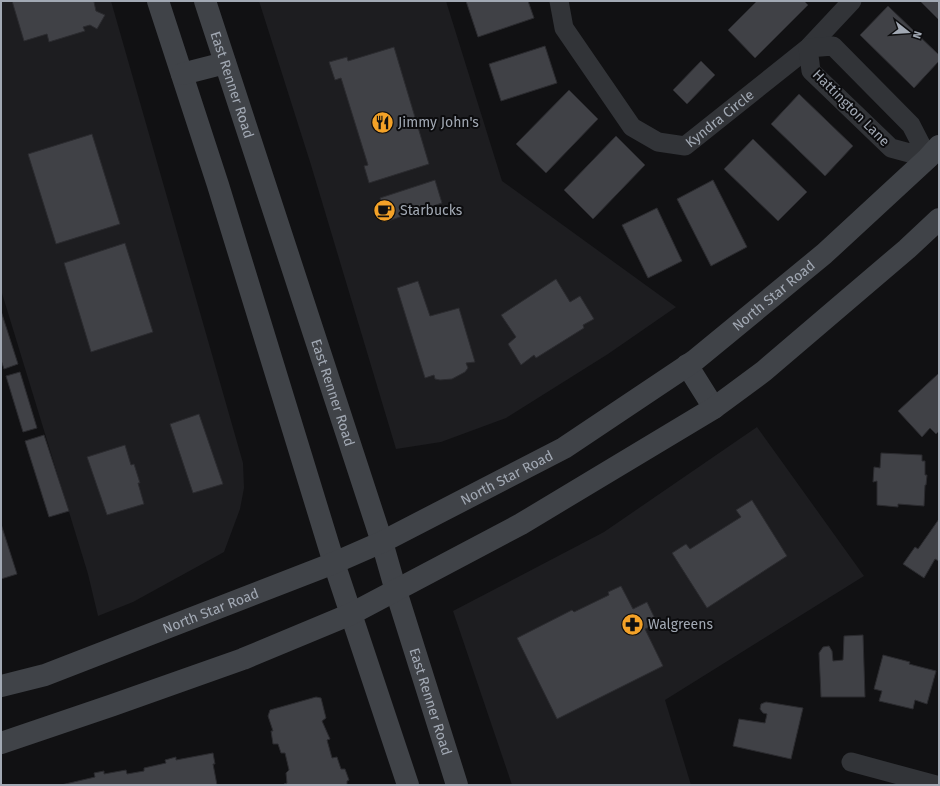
<svg xmlns="http://www.w3.org/2000/svg" width="940" height="786" viewBox="0 0 940 786" font-family="'Fira Sans',sans-serif">
<style>
.built{fill:#1d1d20}
.building{fill:#404146;stroke:#2b2b2f}
.lines{fill:none;stroke-linecap:round;stroke-linejoin:round}
.minor{stroke:#323438;stroke-width:19}
.secondary{stroke:#404348;stroke-width:22}
.labels{text-anchor:middle;dominant-baseline:central;stroke-width:4;stroke-linejoin:round;paint-order:stroke}
.street-label{font-size:14px;fill:#a2a9b4;stroke:#0c0c0e}
.poi-label{font-size:14px;fill:#a2a9b4;stroke:#0c0c0e;text-anchor:start}
</style>
<rect width="100%" height="100%" fill="#111113"/>
<path class="built" d="M1 1H111L243 463 244 488 240 509 224 552 133 602 98 616 88 574 1 290Z
M259 1H446L502 181 676 307 608 354 506 418 441 442 396 449 311 165Z
M757 427 864 576 665 700 691 785H512L453 611 604 532Z"/>
<path class="building" d="M12 1H96L94 2 96 11 105 15 97 29 90 25 83 27 85 31 49 42 47 34 24 41Z
M466 1H528L534 18 478 37Z
M757 1H804L808 5 755 58 728 30Z
M920 1H939V20Z
M888 6 939 55V61L914 88 860 35Z
M545 46 557 83 501 101 489 64Z
M394 47 429 164 369 183 364 166 368 165 341 78 335 80 329 62 347 57 348 61Z
M701 61 715 75 687 104 673 90Z
M569 90 598 119 546 173 516 144Z
M799 94 853 146 825 176 771 124Z
M92 134 120 224 56 244 28 154Z
M616 136 645 165 593 219 564 190Z
M753 139 807 192 778 221 724 169Z
M435 180 442 203 388 221 380 198Z
M713 180 747 247 711 266 677 199Z
M657 208 682 261 648 278 622 225Z
M125 243 153 332 91 352 64 263Z
M556 279 570 302 580 296 594 319 583 325 584 328 536 358 534 355 521 365 508 344 516 337 501 315Z
M418 281 430 316 459 308 475 362 466 363 468 368 465 372 452 379 440 380 435 379 434 375 425 378 397 288Z
M1 311 18 364 4 369 1 360Z
M20 372 37 428 23 432 6 376Z
M938 374 939 376V431L936 434 930 428 922 437 898 411Z
M199 414 223 484 193 493 170 424Z
M44 435 69 511 49 517 25 441Z
M125 445 131 465 134 464 140 483H138L144 504 107 515 87 457Z
M881 453 922 455V461H925V475H927L926 485H925L924 506 898 504V507L877 505V481L873 482 874 467 880 468Z
M752 500 787 556 707 608 672 553 686 544 690 549 741 517 736 510Z
M939 519V561L935 559 924 578 903 564 915 547 918 549Z
M1 524 17 574 1 579Z
M621 586 633 609 647 602 657 623 645 629 663 666 557 719 517 638 572 610 574 612 609 595 608 592Z
M863 635 865 697H821L819 653 823 647 829 646 832 651 833 661 843 660 844 636Z
M883 655 910 662 909 664 936 671 927 704 915 700 913 709 879 701 882 691 874 689Z
M316 697 321 698 326 718 322 721 330 739 327 740 332 758 337 757 341 769H345L349 780 347 781V785H284V784L287 783 286 773 289 770 285 753H281L278 744H273L271 731H273L268 716 270 710Z
M766 702 803 708 791 759 733 746 739 719 765 723 767 714 763 713 760 709 761 704Z
M213 753 215 764H213L217 785H61L95 777 94 773 104 771V774L126 770 127 774 144 771V768L166 763 165 760 176 757V760Z"/>
<g class="lines">
<g class="minor">
<path id="s1" d="M559 1 564 28 632 127 658 142 685 146 808 48 852 1"/>
<path d="M833 46 911 125 928 158 891 148 811 71 808 48Z"/>
<path d="M851 762 936 785"/>
</g>
<g class="secondary">
<path d="M158 1 218 185 334 563 408 785"/>
<path id="s2" d="M205 1 382 542 396 591 457 785"/>
<path d="M182 74 225 63"/>
<path d="M687 365 714 408"/>
<path id="s3" d="M1 686 45 675 334 563 382 542 564 448 694 361 824 254 928 158 939 146"/>
<path d="M1 743 113 705 243 659 351 614 521 524 714 408 764 371 907 249 939 219"/>
</g>
</g>
<defs>
<symbol id="restaurant-disc" viewBox="-11 -11 22 22"><circle r="9.5" fill="#f4a228" stroke="#0c0c0e"/><path d="M-5-6h1v4h1v-4h1v4h1v-4h1v5L-1.5 .5V6h-2V.5L-5-1ZM5-6V6H3V1.5H1.5Q1.5-4 5-6Z" fill="#111"/></symbol>
<symbol id="cafe-disc" viewBox="-11 -11 22 22"><circle r="9.5" fill="#f4a228" stroke="#0c0c0e"/><path d="M-5.5-4.5H6V0H3Q3 3.5 0 3.5H-2.5Q-5.5 3.5-5.5 0ZM3-3.2v2h1.7v-2ZM-6 4.5H4V6H-6Z" fill="#111"/></symbol>
<symbol id="pharmacy-disc" viewBox="-11 -11 22 22"><circle r="9.5" fill="#f4a228" stroke="#0c0c0e"/><path d="M-2-6h4v4h4v4h-4v4h-4v-4h-4v-4h4Z" fill="#111"/></symbol>
</defs>
<g fill-rule="evenodd">
<use href="#restaurant-disc" x="370" y="110" width="25" height="25"/>
<use href="#cafe-disc" x="372" y="198" width="25" height="25"/>
<use href="#pharmacy-disc" x="620" y="612" width="25" height="25"/>
</g>
<g class="labels">
<g class="street-label">
<text stroke="none"><textPath href="#s2" startOffset="88">East Renner Road</textPath></text>
<text transform="translate(851 108) rotate(45)">Hattington Lane</text>
<text stroke="none"><textPath href="#s1" startOffset="249">Kyndra Circle</textPath></text>
<text stroke="none"><textPath href="#s3" startOffset="872">North Star Road</textPath></text>
<text stroke="none"><textPath href="#s2" startOffset="412">East Renner Road</textPath></text>
<text stroke="none"><textPath href="#s3" startOffset="548">North Star Road</textPath></text>
<text stroke="none"><textPath href="#s3" startOffset="223">North Star Road</textPath></text>
<text stroke="none"><textPath href="#s2" startOffset="736">East Renner Road</textPath></text>
</g>
<g class="poi-label">
<text x="398" y="122">Jimmy John's</text>
<text x="400" y="210">Starbucks</text>
<text x="648" y="624">Walgreens</text>
</g>
</g>
<rect width="940" height="786" fill="none" stroke="#a2a9b4" stroke-width="4"/>
<g transform="translate(908 32) rotate(107)" stroke="#0c0c0e" stroke-width="3" paint-order="stroke">
<path d="M0-3L7 15L0 10L-7 15Z" fill="#a2a9b4"/>
<text y="-6" font-size="11" font-weight="bold" text-anchor="middle" fill="#a2a9b4">N</text>
</g>
</svg>
